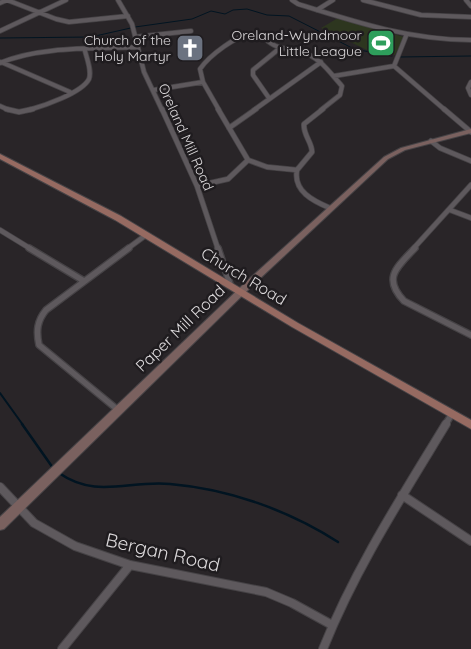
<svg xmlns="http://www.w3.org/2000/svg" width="471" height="649" viewBox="0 0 471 649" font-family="Quicksand,sans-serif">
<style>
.green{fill:#2d361f}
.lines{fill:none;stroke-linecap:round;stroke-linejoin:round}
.stream-far2{stroke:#011421;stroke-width:1}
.stream-far1{stroke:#011421;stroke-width:2}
.stream{stroke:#011421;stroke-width:2.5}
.street-far3-casing{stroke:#464346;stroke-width:5.5}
.street-far2-casing{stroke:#464346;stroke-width:6}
.street-far1-casing{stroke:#464346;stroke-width:8}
.street-casing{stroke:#464346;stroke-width:10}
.secondary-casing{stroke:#464346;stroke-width:2}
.primary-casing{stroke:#464346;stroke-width:2}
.street-far3{stroke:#5e595d;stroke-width:4}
.street-far2{stroke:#5e595d;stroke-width:4.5}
.street-far1{stroke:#5e595d;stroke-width:5.5}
.street{stroke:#5e595d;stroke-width:8}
.secondary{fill:#7a615f;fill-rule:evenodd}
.primary{fill:#966a61;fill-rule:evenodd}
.labels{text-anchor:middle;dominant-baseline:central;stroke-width:5;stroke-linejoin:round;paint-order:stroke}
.far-poi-label{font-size:14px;fill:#dcd9db;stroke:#1f1c1f;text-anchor:end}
.far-street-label{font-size:14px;fill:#dcd9db;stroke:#1f1c1f}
.street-label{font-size:16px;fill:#dcd9db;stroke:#1f1c1f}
.near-street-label{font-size:19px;fill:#dcd9db;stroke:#1f1c1f}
</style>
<rect width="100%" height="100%" fill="#292528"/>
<path class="green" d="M338 18 404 37 395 55 371 52 321 28Z"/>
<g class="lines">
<path class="stream-far2" d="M0 38 91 37 135 27 192 19 211 11 225 14 233 10 247 9 267 15 289 16 354 49 392 56
M400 57 471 56"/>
<path class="stream-far1" d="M0 393 23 425"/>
<path class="stream" d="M22 424 53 468
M59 473C96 499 129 480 170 484 229 489 288 510 338 542"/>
<defs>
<path id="street-far3" d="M7 0 56 19 69 22 128 16
M118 0 132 24 144 72 162 110
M292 0 298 4C355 22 410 40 471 40
M363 0 421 15 471 17
M466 0 471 6
M0 3 7 0
M317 10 333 0
M0 31 66 0
M135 37 191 31
M1 62 70 92
M0 63C39 46 95 49 138 47
M394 66 445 110
M394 66 406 36
M334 76 394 66
M471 82 468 88 471 95
M154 90 203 82
M269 98 253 75V70L280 48
M0 106 9 110
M29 110C43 106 82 93 89 79 92 71 87 59 85 51
M219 110 203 82 200 69C209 56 237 34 253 34 262 34 268 43 276 46 284 50 294 49 302 52 320 57 330 73 342 86L340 95 321 110
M254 110 321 62"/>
<path id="street-far2" d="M6 109 19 112 33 109
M162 109 197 186 218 249
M218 109 248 160 267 167 297 170
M444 109 471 132
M229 128 256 109
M431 141 440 148 471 161
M297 170C293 191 313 201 330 208
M297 170 312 152C312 142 303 135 304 124L323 109
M197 186 228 179 248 160
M450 210 471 218
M0 230 31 249
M127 249 146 235
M413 249 471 185"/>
<path id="street-far1" d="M29 248 84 281
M218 248 230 284
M415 248C397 267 382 278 404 301L471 335
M118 410 39 345C36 331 37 321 46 310L129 248
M445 425 452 414"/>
<path id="street" d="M0 487 34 523 75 546 130 565 266 592 292 603 332 625
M402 495 471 541
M62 649 130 565
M323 649C355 569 401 498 446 424"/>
<path id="secondary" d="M471 129V133L405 150 388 159 253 285 4 529 0 530V517L247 281 384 157 401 148Z"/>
<path id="primary" d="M0 154 121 216 298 323 471 420V429L292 327 115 220 0 159Z"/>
</defs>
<use href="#street-far3" class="street-far3-casing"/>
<use href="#street-far2" class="street-far2-casing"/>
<use href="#street-far1" class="street-far1-casing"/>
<use href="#street" class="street-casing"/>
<use href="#secondary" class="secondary-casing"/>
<use href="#primary" class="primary-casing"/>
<use href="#street-far3" class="street-far3"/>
<use href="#street-far2" class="street-far2"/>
<use href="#street-far1" class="street-far1"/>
<use href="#street" class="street"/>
<use href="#secondary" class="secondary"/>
<use href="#primary" class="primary"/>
</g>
<defs>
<symbol id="stadium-square" viewBox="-11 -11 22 22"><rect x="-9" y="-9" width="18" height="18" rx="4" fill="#2e9e5b" stroke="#1f1c1f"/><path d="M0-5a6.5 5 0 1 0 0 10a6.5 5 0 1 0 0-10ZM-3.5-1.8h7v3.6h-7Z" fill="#fff"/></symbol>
<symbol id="church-square" viewBox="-11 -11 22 22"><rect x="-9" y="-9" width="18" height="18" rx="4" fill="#6b7280" stroke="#1f1c1f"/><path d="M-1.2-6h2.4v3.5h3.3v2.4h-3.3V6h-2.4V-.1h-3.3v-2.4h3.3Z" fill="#fff"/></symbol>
</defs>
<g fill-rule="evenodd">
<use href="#stadium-square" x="365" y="27" width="32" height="32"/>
<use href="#church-square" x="174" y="32" width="32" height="32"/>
</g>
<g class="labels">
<g class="far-poi-label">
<text x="362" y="35">Oreland-Wyndmoor<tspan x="362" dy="16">Little League</tspan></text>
<text x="171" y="40">Church of the<tspan x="171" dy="16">Holy Martyr</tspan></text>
</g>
<g class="far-street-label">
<text transform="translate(186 137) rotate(66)">Oreland Mill Road</text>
</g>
<g class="street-label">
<text transform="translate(244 276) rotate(31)">Church Road</text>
<text transform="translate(180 328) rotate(-44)">Paper Mill Road</text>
</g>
<g class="near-street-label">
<text transform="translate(163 552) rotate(13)">Bergan Road</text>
</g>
</g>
</svg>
